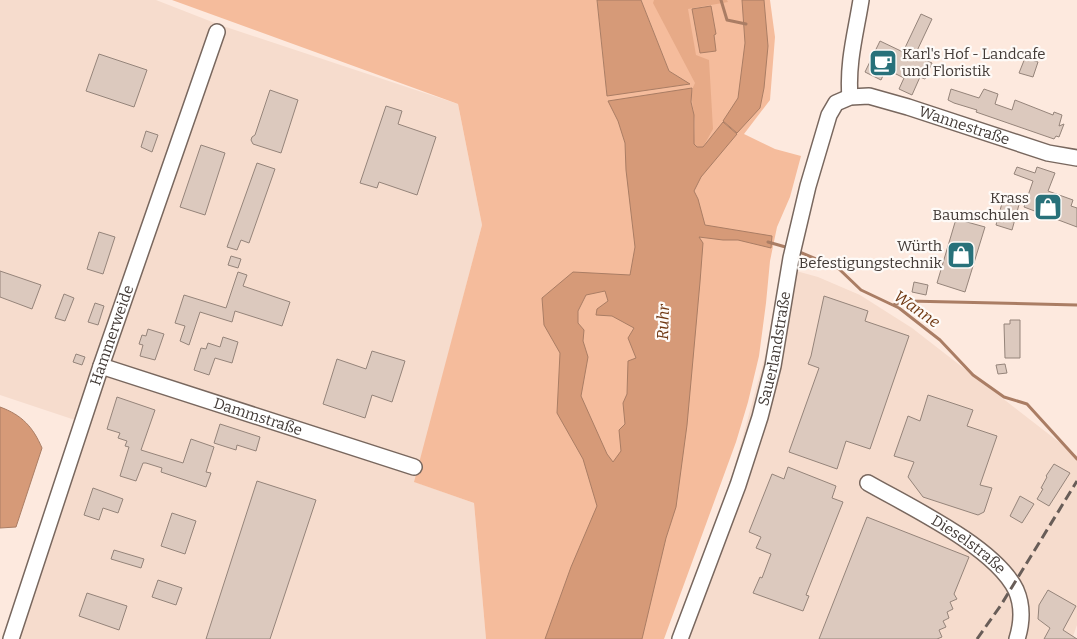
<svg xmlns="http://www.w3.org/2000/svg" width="1077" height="639" viewBox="0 0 1077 639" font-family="Bitter,serif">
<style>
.built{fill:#f6dccd}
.green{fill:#f5bc9c}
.forest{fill:#e7aa87}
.water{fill:#d69a78;stroke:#aa7d64;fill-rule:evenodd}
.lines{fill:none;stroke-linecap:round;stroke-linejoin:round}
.stream{stroke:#aa7d64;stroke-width:3}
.building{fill:#dcc9be;stroke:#95847a}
.minor-casing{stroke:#78675e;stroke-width:18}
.minor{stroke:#fff;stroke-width:15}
.rail{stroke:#685d58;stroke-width:3;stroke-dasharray:10 5;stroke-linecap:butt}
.labels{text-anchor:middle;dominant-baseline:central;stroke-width:4.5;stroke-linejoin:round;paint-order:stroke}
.poi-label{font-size:15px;fill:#423a36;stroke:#fefaf7;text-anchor:end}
.street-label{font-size:15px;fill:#423a36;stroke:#fefaf7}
.water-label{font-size:16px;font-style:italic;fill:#703812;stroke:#fefaf7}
</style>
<rect width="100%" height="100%" fill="#fde9de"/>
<path class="built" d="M0 0H156L220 25 458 104 482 225 415 482 474 503 486 639H14L35 569 90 425 0 395Z
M789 269 818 277 860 295 912 328 1077 456V625L1072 639H682L707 567Z"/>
<path class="green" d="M172 0H597L607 95 689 84 669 71 641 0H770L775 37 770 100 744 134 775 149 801 156 790 197 777 227 770 261 766 303 759 356 748 402 736 442 664 639H486L474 503 414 482 482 225 458 104Z"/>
<path class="forest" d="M654 0H727L728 2 688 9 696 55 709 60 713 129 703 147H697L694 144C694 134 696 124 694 115 693 103 689 94 695 83L653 3Z"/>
<path class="water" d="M597 0H641L669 71 690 84 607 96Z
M742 0H764L768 46 764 88 760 108 737 133 723 121 738 98 745 43Z
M711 6 716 34 714 35 716 51 700 53 692 9Z
M692 88 691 102 694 115V144L697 147H703L723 122 737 134 701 177 694 191 698 199 705 225 772 236 771 248 738 240H723L699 237 703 243 700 282 687 425 676 507 666 538 642 639H545L571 567 597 506 583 459 557 413 560 353 544 325 542 298 573 272 630 275 635 247 626 170 625 143 618 121 608 101ZM605 291 608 301 597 309 596 315 612 316 634 328 628 338 636 358 628 361 627 394 623 403 625 424 619 430 621 451 613 462 607 454 581 396 588 357 583 341 584 330 578 323V311L586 295Z
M0 407C22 415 33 427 42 448L16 527 0 528Z"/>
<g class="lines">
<path class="stream" d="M721 0 727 20 746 24
M768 242 789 248
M797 251 838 268 861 290 899 308 940 340 973 375 1004 397 1027 404 1077 459
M893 305 908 301 1077 305"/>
</g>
<path class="building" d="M921 14 932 19 915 55 932 63 925 79 920 77 912 95 899 89 904 78 886 69 881 80 865 72 880 41 903 52Z
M99 54 147 70 134 107 86 91Z
M1025 58 1038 62 1033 77 1019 73Z
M951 89 979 98 984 89 998 94 995 104 1012 110 1015 100 1053 115 1054 112 1062 115 1059 126 1064 124 1059 137 1056 136 1054 139 976 112 977 110 954 103 948 100Z
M270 90 298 100 281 153 253 144 251 140 252 137 255 135Z
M386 106 402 111 398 124 436 137 417 195 379 182 377 188 360 183Z
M146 131 158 135 152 152 141 147Z
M201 145 225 153 205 215 180 207Z
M257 163 275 169 249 243 241 240 237 250 227 247Z
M1017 167 1035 173 1037 167 1055 173 1048 191 1073 200 1071 206 1077 208V227L1024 207 1033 181 1014 174Z
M1004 196 1020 201 1012 230 996 225Z
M956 219 985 227 965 292 937 283Z
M99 232 115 237 103 274 87 269Z
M231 256 241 259 238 268 228 265Z
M0 271 41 285 32 309 0 297Z
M238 272 247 275 243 286 290 302 282 326 235 311 232 322 200 312 189 345 180 341 185 326 175 323 184 295 226 308Z
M914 282 928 285 926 295 912 292Z
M64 294 74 298 65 321 55 318Z
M824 296 868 311 865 321 909 336 870 449 846 441 837 469 789 452 819 368 808 364 811 356Z
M95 303 104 306 98 325 88 322Z
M1010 320H1020V358H1005L1004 324H1010Z
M148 329 164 334 155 360 140 356 143 345 139 344 142 335 146 336Z
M223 337 238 342 232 363 215 358 209 375 194 370 201 348 206 349 208 343 220 347Z
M372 351 405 361 392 402 372 395 365 418 323 404 337 359 366 369Z
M76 354 85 357 82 365 73 362Z
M1005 364 1007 373 998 374 996 365Z
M928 395 973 410 967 426 997 436 980 485 992 488 984 512 978 515 923 497 908 477 914 462 894 456 908 416 920 421Z
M117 397 155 410 141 450 183 463 191 439 214 447 206 472 211 473 206 487 161 472 162 468 146 463H143L136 481 120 476 129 447 125 446 127 441 118 438 120 433 107 429Z
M220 424 260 437 256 451 237 445 236 450 214 443Z
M1054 464 1070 473 1049 506 1037 499 1043 489 1041 488 1047 477 1046 476Z
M788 467 836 486 832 498 843 502 806 595 809 596 803 611 753 593 760 577 762 578 771 554 756 548 761 537 749 532 772 474 784 479Z
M257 481 316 500 270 639H206Z
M93 488 123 499 118 513 103 508 99 520 84 515Z
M1020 496 1034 504 1022 523 1010 516Z
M172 513 196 521 185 554 161 546Z
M867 517 969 557 954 594 957 599 950 602 953 609 947 612 949 618 943 621 946 627 939 630 942 637 937 639H819Z
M114 550 144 559 141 568 111 559Z
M158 580 182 588 176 605 152 597Z
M1048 590 1076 606 1063 630 1077 639H1044L1050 628 1038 619 1039 605Z
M87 593 127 606 119 630 79 616Z"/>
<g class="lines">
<defs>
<g id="minor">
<path d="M850 97C847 63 856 32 861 0"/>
<path id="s1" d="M101 366 414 467"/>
<path id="s2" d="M868 483C910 507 995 547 1016 590 1023 606 1022 623 1017 639"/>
<path id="s3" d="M11 639 101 366 217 32"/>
<path id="s4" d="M680 639 738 485 760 417 773 366 791 258 808 186 829 115 836 103 850 97 869 96 908 107 1048 153 1077 158"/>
</g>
</defs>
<use href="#minor" class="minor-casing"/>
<use href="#minor" class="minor"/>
<path class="rail" d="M977 639 1001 605 1077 481"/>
</g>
<defs>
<symbol id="cafe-square" viewBox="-11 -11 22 22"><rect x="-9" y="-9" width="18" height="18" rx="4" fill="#28717a" stroke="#fefaf7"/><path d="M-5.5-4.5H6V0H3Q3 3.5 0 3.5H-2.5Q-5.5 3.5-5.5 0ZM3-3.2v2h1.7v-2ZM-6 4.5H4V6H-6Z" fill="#fff"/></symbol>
<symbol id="shop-square" viewBox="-11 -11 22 22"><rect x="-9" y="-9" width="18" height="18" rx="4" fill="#28717a" stroke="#fefaf7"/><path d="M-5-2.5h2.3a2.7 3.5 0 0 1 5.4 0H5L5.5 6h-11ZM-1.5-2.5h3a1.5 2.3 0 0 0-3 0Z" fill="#fff"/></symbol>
</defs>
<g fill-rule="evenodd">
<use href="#cafe-square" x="867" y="47" width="32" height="32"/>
<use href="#shop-square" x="1032" y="191" width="32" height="32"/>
<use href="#shop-square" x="945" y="239" width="32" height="32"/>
</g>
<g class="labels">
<g class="poi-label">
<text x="902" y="54" text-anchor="start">Karl's Hof - Landcafe<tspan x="902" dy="17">und Floristik</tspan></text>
<text x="1029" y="198">Krass<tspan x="1029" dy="17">Baumschulen</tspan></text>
<text x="942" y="246">Würth<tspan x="942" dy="17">Befestigungstechnik</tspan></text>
</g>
<g class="street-label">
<text stroke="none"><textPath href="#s4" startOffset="694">Wannestraße</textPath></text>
<text stroke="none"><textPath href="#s3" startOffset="320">Hammerweide</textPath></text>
<text stroke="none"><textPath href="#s4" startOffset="306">Sauerlandstraße</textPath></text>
<text stroke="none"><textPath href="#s1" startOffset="165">Dammstraße</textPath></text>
<text stroke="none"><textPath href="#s2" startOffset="118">Dieselstraße</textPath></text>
</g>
<g class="water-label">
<text transform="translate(917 309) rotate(35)">Wanne</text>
<text transform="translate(663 322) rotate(-88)">Ruhr</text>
</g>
</g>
</svg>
